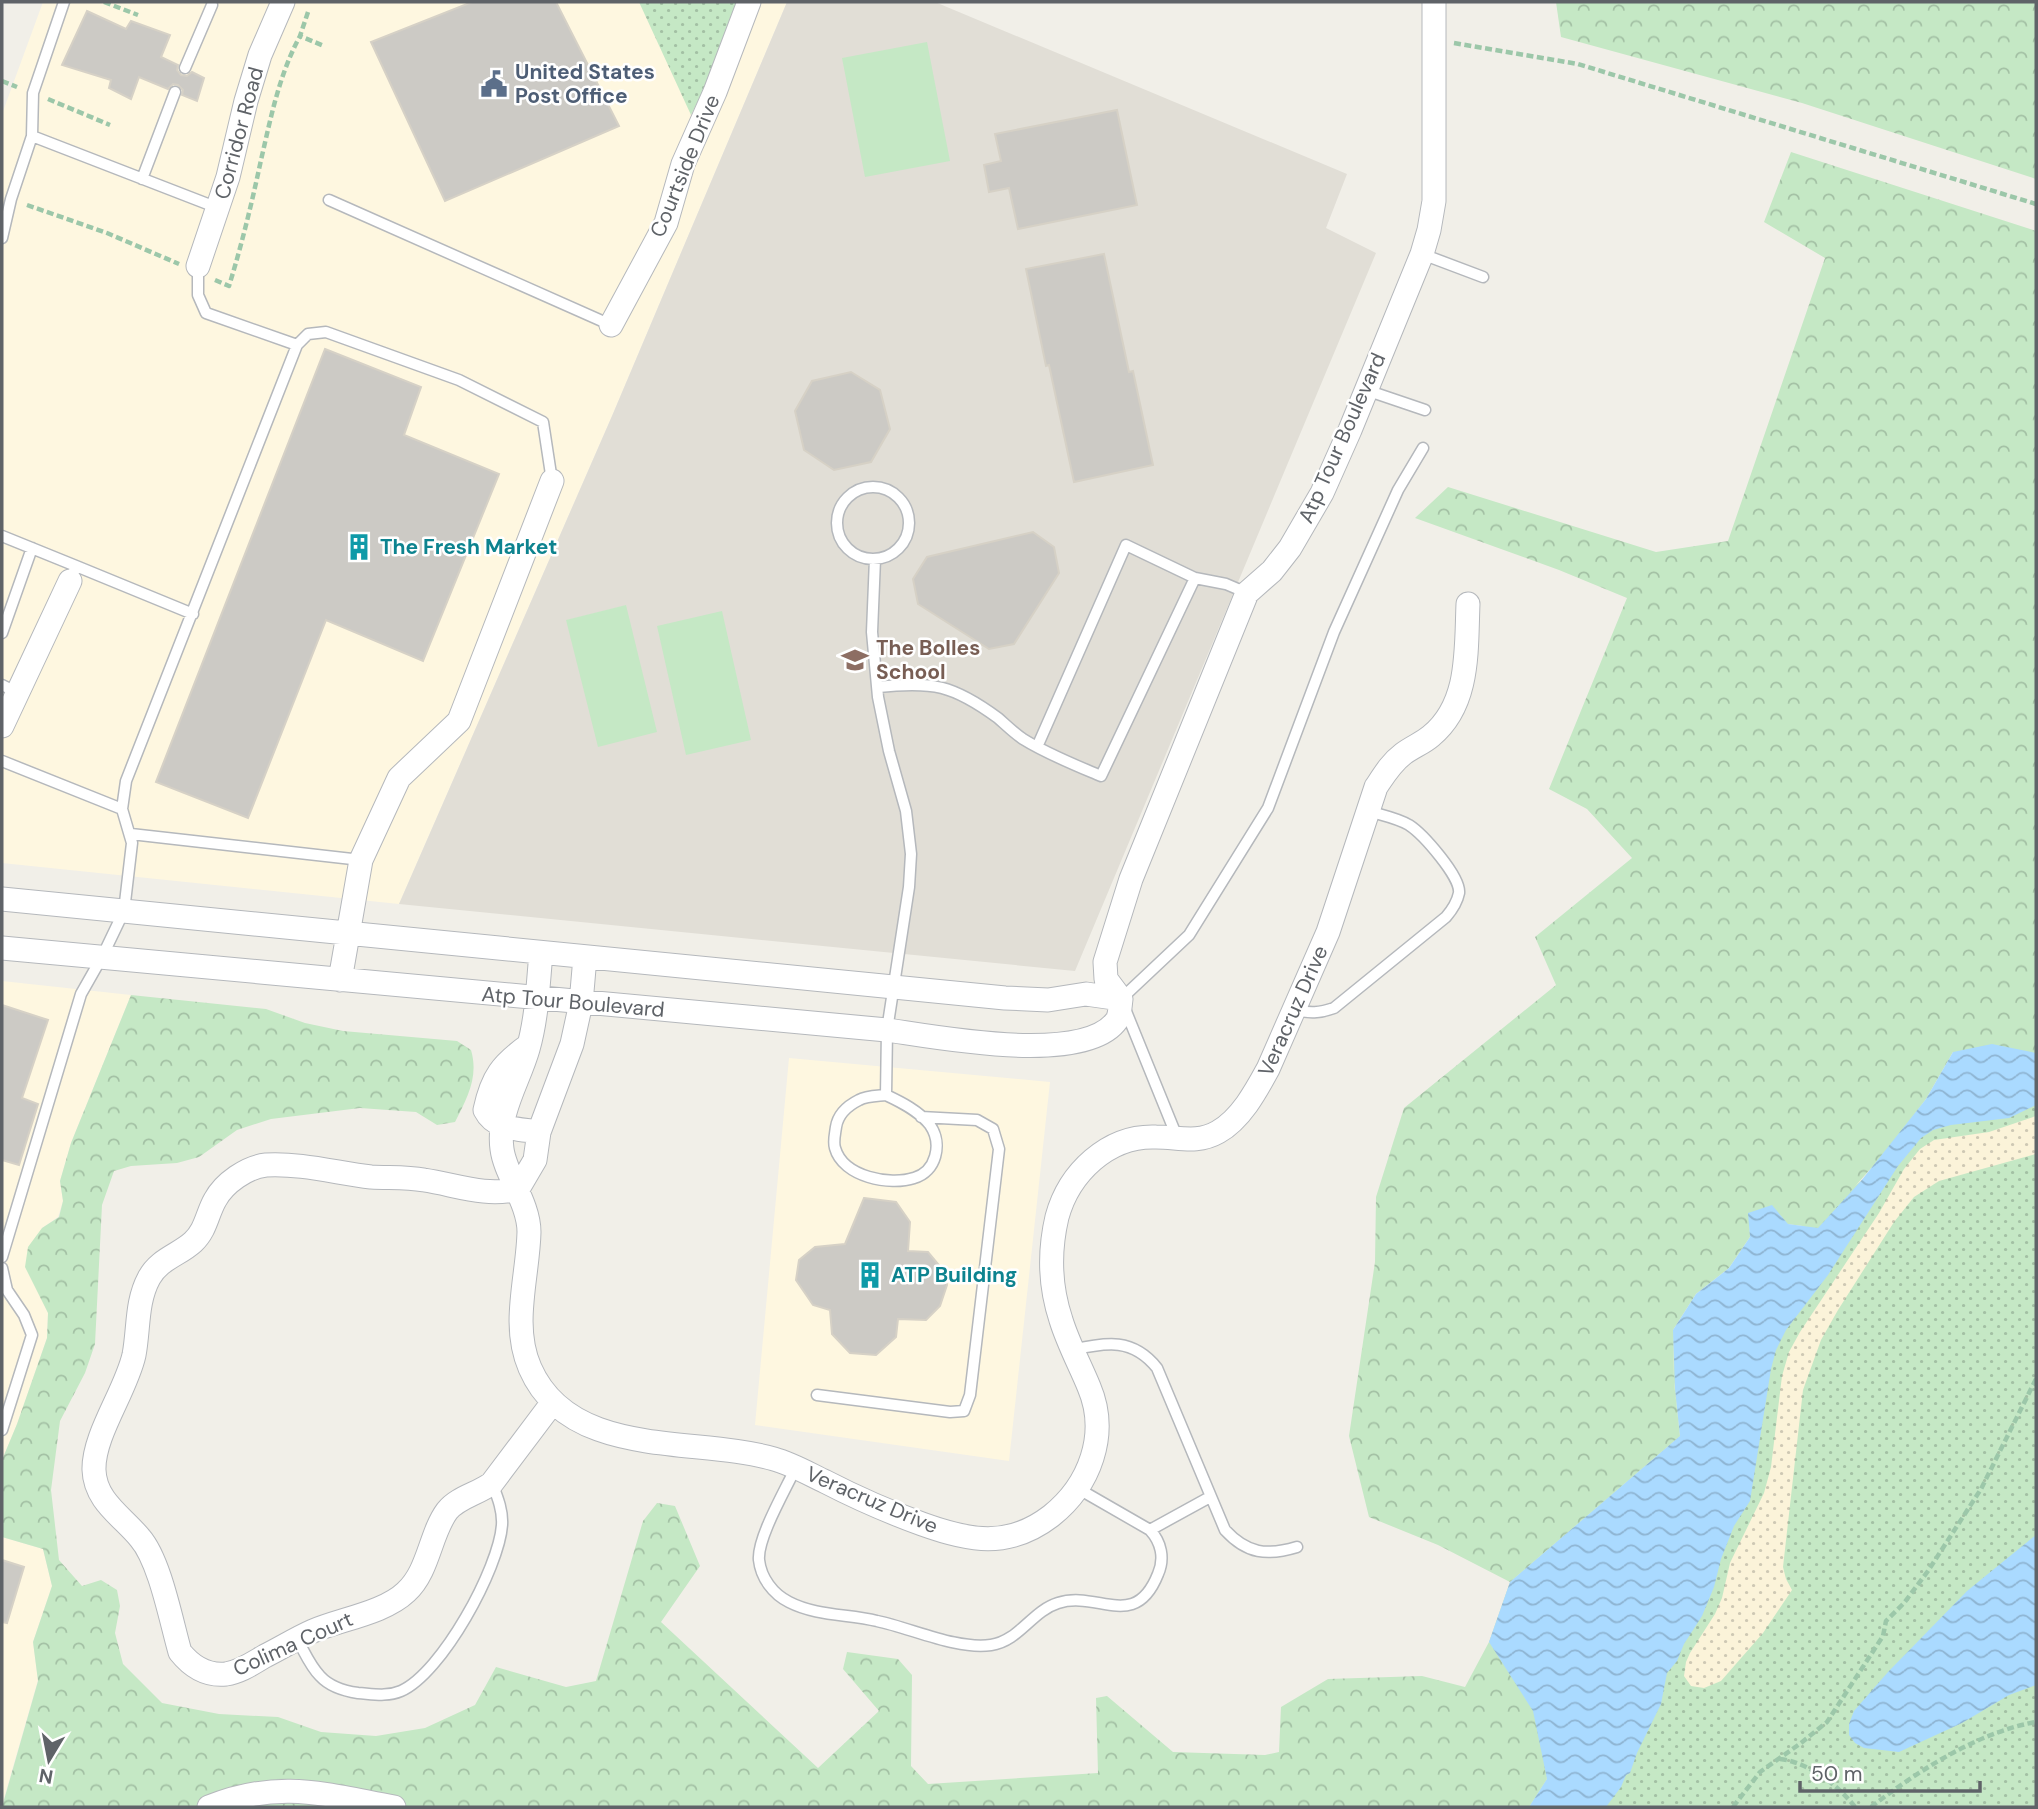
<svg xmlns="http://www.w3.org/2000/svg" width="2038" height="1809" viewBox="0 0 2038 1809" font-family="'DM Sans',sans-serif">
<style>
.commercial{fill:#fef7e0}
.education{fill:#e1ded6}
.grass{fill:url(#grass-dots)}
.forest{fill:url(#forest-crowns)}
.sand{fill:url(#sand-dots)}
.pitch{fill:#c5e8c5}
.water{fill:url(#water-waves)}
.building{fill:#cccac5;stroke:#d6d1c6;stroke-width:2}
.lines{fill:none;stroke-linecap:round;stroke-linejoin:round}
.lane-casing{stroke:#b5b8bc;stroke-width:13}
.street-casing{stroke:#b5b8bc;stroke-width:25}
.path{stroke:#9cc7a9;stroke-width:4.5;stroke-dasharray:7 3.5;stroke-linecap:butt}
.lane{stroke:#fff;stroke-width:10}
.street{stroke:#fff;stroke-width:23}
.labels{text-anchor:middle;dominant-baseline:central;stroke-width:5;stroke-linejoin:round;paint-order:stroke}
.service-label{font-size:21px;font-weight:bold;fill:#4e5e75;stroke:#fff;text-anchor:start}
.street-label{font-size:21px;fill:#5f6368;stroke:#fff}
.culture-label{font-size:21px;font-weight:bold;fill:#0d838f;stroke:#fff;text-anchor:start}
.education-label{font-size:21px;font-weight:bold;fill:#785e54;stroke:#fff;text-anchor:start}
</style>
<defs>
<pattern id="grass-dots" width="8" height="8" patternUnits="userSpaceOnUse" patternTransform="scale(1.75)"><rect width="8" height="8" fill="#c5e8c5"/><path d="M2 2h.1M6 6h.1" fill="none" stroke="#a3c0a4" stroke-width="1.8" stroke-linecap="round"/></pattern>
<pattern id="forest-crowns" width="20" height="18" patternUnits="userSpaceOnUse" patternTransform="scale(1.75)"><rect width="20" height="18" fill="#c5e8c5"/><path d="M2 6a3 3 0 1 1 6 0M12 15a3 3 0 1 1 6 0" fill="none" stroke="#a3c0a4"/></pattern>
<pattern id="sand-dots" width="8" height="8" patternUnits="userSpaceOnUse" patternTransform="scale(1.75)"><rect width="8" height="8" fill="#fbf3d9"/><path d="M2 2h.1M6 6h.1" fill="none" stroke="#cec8b4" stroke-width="1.8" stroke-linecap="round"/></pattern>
<pattern id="water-waves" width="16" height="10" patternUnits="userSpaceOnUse" patternTransform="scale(1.75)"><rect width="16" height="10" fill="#aadaff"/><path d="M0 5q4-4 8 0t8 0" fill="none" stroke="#8eb4d2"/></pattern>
</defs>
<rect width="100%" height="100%" fill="#f1efe8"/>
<path class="commercial" d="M43 2H787L612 416 399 904 2 863V114Z
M2 981 131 995 71 1143 60 1181 63 1201 58 1217 42 1228 39 1293 48 1313 47 1338 17 1424 2 1460Z
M789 1058 1050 1082 1009 1461 755 1425Z
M2 1537 43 1549 52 1586 33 1642 38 1680 2 1805Z"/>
<path class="education" d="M787 2H935L1347 174 1326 228 1376 253 1075 971 399 904 612 416Z"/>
<path class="grass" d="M639 2H743L736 25 691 115Z
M2031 1053H2036V1807H1529L1547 1779 1489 1642 1510 1582 1680 1436 1674 1382 1673 1330 1861 1181Z"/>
<path class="forest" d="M1556 2H2036V179L1802 103 1561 37Z
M1791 152 2036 231V1053L1953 1052 1926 1099 1889 1148 1818 1228 1787 1224 1749 1213 1750 1237 1729 1268 1696 1294 1673 1330 1674 1382 1680 1436 1510 1582 1438 1545 1369 1517 1349 1436 1375 1262 1376 1197 1404 1108 1556 985 1535 937 1632 858 1587 809 1549 789 1627 598 1559 570 1415 518 1448 487 1656 552 1728 541 1825 258 1764 222Z
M131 995 266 1009 305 1023 343 1031 457 1041 471 1050C479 1077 467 1098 455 1122L437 1125 416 1112 360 1108 271 1119 237 1130 199 1157 177 1163 131 1166 114 1171 102 1205 95 1344 85 1373 60 1421 51 1490 59 1560 82 1586 101 1580 117 1590 120 1606 115 1633 123 1664 162 1703 219 1714 278 1717 321 1732 376 1736 425 1728 475 1705 496 1667 566 1687 596 1681 643 1521 657 1503 675 1506 700 1566 661 1622 818 1768 879 1711 843 1669 847 1652 898 1659 912 1675 911 1766 928 1784 1098 1773 1096 1698 1107 1696 1173 1752 1265 1755 1279 1752 1281 1707 1328 1679 1422 1676 1465 1687 1489 1642 1533 1711 1547 1779 1529 1807H2L38 1681 33 1642 52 1586 43 1549 2 1537V1460L17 1424 47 1338 48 1313 25 1267 28 1247 42 1228 59 1217 63 1201 60 1181 71 1143Z"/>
<path class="sand" d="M2036 1116V1154L1939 1181 1914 1197 1894 1222 1838 1310 1821 1340 1803 1390 1783 1567 1786 1579 1792 1590 1763 1633 1721 1681 1704 1688 1691 1686 1684 1676 1686 1662 1690 1653 1715 1614 1722 1598 1730 1563 1764 1493 1771 1467 1782 1376 1789 1352 1800 1332 1879 1213 1904 1169 1920 1149 1934 1140 1989 1132Z"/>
<path class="pitch" d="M927 42 950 161 865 177 842 58Z
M626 605 657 732 598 747 566 620Z
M722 611 751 740 686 755 657 626Z"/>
<path class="water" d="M1992 1044 2036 1053V1105L2009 1118 1951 1125 1933 1130 1921 1138 1898 1166 1828 1275 1786 1330 1776 1350 1771 1369 1750 1501 1734 1526 1721 1559 1714 1587 1702 1616 1684 1644 1677 1661 1667 1673 1661 1704 1637 1753 1630 1773 1626 1775 1621 1787 1606 1807H1529L1547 1779 1533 1711 1489 1642 1510 1582 1680 1436 1675 1388 1673 1330 1696 1294 1729 1268 1750 1237 1748 1213 1772 1205 1788 1224 1818 1228 1861 1181 1926 1099 1953 1052Z
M2036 1535V1685L2009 1695 1962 1723 1899 1752 1864 1748 1855 1743 1849 1735V1724L1854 1711 1888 1672 1967 1591Z"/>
<path class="building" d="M472 2H556L619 126 445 201 371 42Z
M87 11 126 29 131 21 170 35 161 57 178 65 177 70 181 75 187 76 192 72 204 78 197 101 182 95 183 90 178 85 173 84 168 89 139 77 131 99 109 88 111 80 62 65Z
M1117 110 1137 205 1018 229 1009 188 989 192 984 165 1001 161 995 134Z
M1104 254 1129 372 1133 371 1153 465 1074 482 1049 365 1046 366 1026 269Z
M325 349 421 387 404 435 499 474 423 661 326 620 248 818 156 782Z
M851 372 880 390 890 429 871 462 834 470 804 450 795 411 812 381Z
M1033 532 1054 547 1059 573 1014 644 989 649 918 604 913 579 927 557Z
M2 1005 48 1020 22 1098 38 1104 19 1165 2 1160Z
M864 1198 896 1202 910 1222 908 1251 928 1252 943 1270 947 1285 940 1306 926 1320 898 1319 896 1337 876 1355 850 1353 832 1334 830 1310 813 1305 796 1280 799 1260 815 1247 845 1244Z
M2 1560 24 1567 7 1623 2 1622Z"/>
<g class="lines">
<defs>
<path id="lane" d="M185 68 212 5
M32 136 33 93 64 2
M142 179 175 92
M329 200 611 325
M2 238 11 199 32 136 218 208
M1422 254 1483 277
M297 345 308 334 326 332 459 380 543 422 552 481
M1366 390 1425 410
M837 523a36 36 0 1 1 72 0a36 36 0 1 1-72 0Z
M2 536 76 566
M875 559 872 632 878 697 889 751 906 811 911 854 909 887 887 1030 886 1095
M1195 578 1226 584 1247 593
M70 581 76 566 193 614
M2 633 32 548
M2 685 18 693
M878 687C933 681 953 685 998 718 1006 725 1014 733 1023 739 1047 754 1075 765 1101 776L1195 578 1126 545 1037 747
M2 761 122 809
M131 834 361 860
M1294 1009C1309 1014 1320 1013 1334 1008L1446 917C1452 910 1457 903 1459 893 1461 877 1423 834 1409 825 1397 818 1381 815 1368 811
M886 1095C901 1102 919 1111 930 1125 943 1144 936 1172 914 1178 890 1186 843 1177 835 1148 833 1142 835 1134 836 1127 838 1114 847 1106 859 1100 866 1096 877 1096 886 1095Z
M1177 1137 1121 999 1189 935 1268 808 1334 632 1398 490 1423 448
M2 1257 81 994 102 957 124 911 132 843 122 809 126 781 297 345 206 313 198 295V266
M2 1268 7 1290 24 1315 32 1335 2 1430
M1072 1350C1107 1342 1133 1338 1157 1368L1225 1530C1247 1554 1267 1556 1297 1547
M817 1395 950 1412 964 1411 970 1395 999 1149 993 1129 977 1120 921 1117
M796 1467C786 1489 757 1538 759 1560 761 1578 773 1594 789 1602 816 1616 848 1614 877 1621 911 1628 957 1650 991 1645 1019 1641 1032 1611 1058 1603 1098 1590 1135 1632 1158 1574 1165 1558 1161 1542 1150 1530L1077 1488
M1150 1530 1210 1497
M297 1639C304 1651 310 1666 320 1676 330 1687 344 1691 358 1693 373 1694 387 1697 401 1691 442 1673 499 1568 502 1525 503 1510 497 1496 492 1483"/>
<path id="street" d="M198 266 228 177 246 101 260 55 283 2
M611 325 666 223 683 164 715 92 749 2
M2 726 70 581
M2 899 1005 998 1048 1000 1086 994 1121 999
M2 948 887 1030C936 1037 1085 1066 1117 1020 1120 1015 1120 1006 1121 999L1106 979 1105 962 1131 879 1247 593 1272 571 1290 548 1322 493 1350 430 1422 254 1429 230 1434 201V2
M541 953C538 984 537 1018 528 1049 519 1081 497 1113 502 1149 505 1174 529 1203 529 1232 528 1277 511 1325 530 1368 570 1460 695 1436 774 1459 792 1464 809 1474 826 1482 857 1498 889 1512 922 1524 969 1541 1008 1549 1051 1516 1090 1485 1109 1434 1089 1387 1080 1365 1068 1343 1061 1320 1050 1287 1049 1251 1057 1217 1069 1173 1108 1135 1156 1137 1179 1137 1197 1144 1218 1132 1241 1119 1256 1091 1268 1069L1328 932 1376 787C1384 775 1391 763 1403 754 1412 747 1423 743 1431 736 1470 704 1466 650 1468 604
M340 980 361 860 399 778 459 721 552 481
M529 1045C502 1064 492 1077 485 1110 495 1130 520 1129 539 1132
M518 1189C485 1197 457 1185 424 1180 407 1177 389 1178 371 1177 337 1173 301 1163 266 1165 247 1167 224 1183 215 1200 207 1214 206 1230 193 1242 179 1255 159 1259 149 1278 136 1302 139 1329 134 1355 126 1391 93 1435 94 1470 95 1501 122 1516 140 1538 160 1561 171 1621 180 1652 192 1667 207 1676 226 1674 240 1672 253 1663 265 1656 281 1648 297 1638 313 1631 341 1619 384 1613 406 1592 429 1571 430 1534 447 1511 458 1497 478 1494 492 1483L553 1402
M518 1189 535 1160 539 1132 572 1044 581 1003 585 957
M209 1807C280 1779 323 1794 394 1807"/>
</defs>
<use href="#lane" class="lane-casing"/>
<use href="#street" class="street-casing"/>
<path class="path" d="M104 2 138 15
M308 12 300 36 324 46
M1454 43 1578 64 2036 204
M2 81 17 87
M48 99 110 125
M27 205 107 233 179 264
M215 280 229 286C242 244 252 202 261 160 271 117 279 75 300 36
M1780 1759C1808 1762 1838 1785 1855 1807
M1733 1807 1760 1772 1801 1743 1827 1722 1883 1636 1886 1621 1904 1603 1928 1571 1981 1489 2036 1379
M1871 1807C1918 1771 1978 1732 2036 1722"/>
<use href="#lane" class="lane"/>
<use href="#street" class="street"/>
</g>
<defs>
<symbol id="civic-bare" viewBox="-9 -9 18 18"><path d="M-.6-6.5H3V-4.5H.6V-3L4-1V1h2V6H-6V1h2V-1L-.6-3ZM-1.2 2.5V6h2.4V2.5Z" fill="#5c6f8a" stroke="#fff" stroke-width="2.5" paint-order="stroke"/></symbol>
<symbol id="building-bare" viewBox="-9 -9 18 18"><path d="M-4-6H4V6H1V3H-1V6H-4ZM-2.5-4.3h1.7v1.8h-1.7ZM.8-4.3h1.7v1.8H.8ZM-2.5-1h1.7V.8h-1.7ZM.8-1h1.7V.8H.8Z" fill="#0f9aa8" stroke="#fff" stroke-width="2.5" paint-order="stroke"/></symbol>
<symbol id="school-bare" viewBox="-9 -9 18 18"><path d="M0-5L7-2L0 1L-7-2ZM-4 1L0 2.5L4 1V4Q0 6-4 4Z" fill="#8d6e63" stroke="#fff" stroke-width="2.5" paint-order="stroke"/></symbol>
</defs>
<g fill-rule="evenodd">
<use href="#civic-bare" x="475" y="65" width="38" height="38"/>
<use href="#building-bare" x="340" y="528" width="38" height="38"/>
<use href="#school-bare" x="836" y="641" width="38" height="38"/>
<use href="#building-bare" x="851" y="1256" width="38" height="38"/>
</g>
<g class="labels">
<g class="service-label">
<text x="515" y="72">United States<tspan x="515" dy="24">Post Office</tspan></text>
</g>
<g class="street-label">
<text transform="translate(239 133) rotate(-75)">Corridor Road</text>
<text transform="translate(685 166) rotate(-68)">Courtside Drive</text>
<text transform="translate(1342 438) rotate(-66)">Atp Tour Boulevard</text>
<text transform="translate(573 1002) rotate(5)">Atp Tour Boulevard</text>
<text transform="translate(1293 1011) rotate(-66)">Veracruz Drive</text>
<text transform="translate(872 1500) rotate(23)">Veracruz Drive</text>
<text transform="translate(293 1644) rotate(-24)">Colima Court</text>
</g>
<g class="culture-label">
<text x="380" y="547">The Fresh Market</text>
<text x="891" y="1275">ATP Building</text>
</g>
<g class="education-label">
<text x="876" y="648">The Bolles<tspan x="876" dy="24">School</tspan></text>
</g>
</g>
<rect width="2038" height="1809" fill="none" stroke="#5f6368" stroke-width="7"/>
<g transform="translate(49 1760) rotate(190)" stroke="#ffffff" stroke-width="5" paint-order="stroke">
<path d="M0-5L12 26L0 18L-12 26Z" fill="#5f6368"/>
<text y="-10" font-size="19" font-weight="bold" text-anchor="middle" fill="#5f6368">N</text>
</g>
<path d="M1800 1781v10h180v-10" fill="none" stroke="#5f6368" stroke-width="3.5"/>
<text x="1811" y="1781" font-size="21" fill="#5f6368" stroke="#ffffff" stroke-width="5" paint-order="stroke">50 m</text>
</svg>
